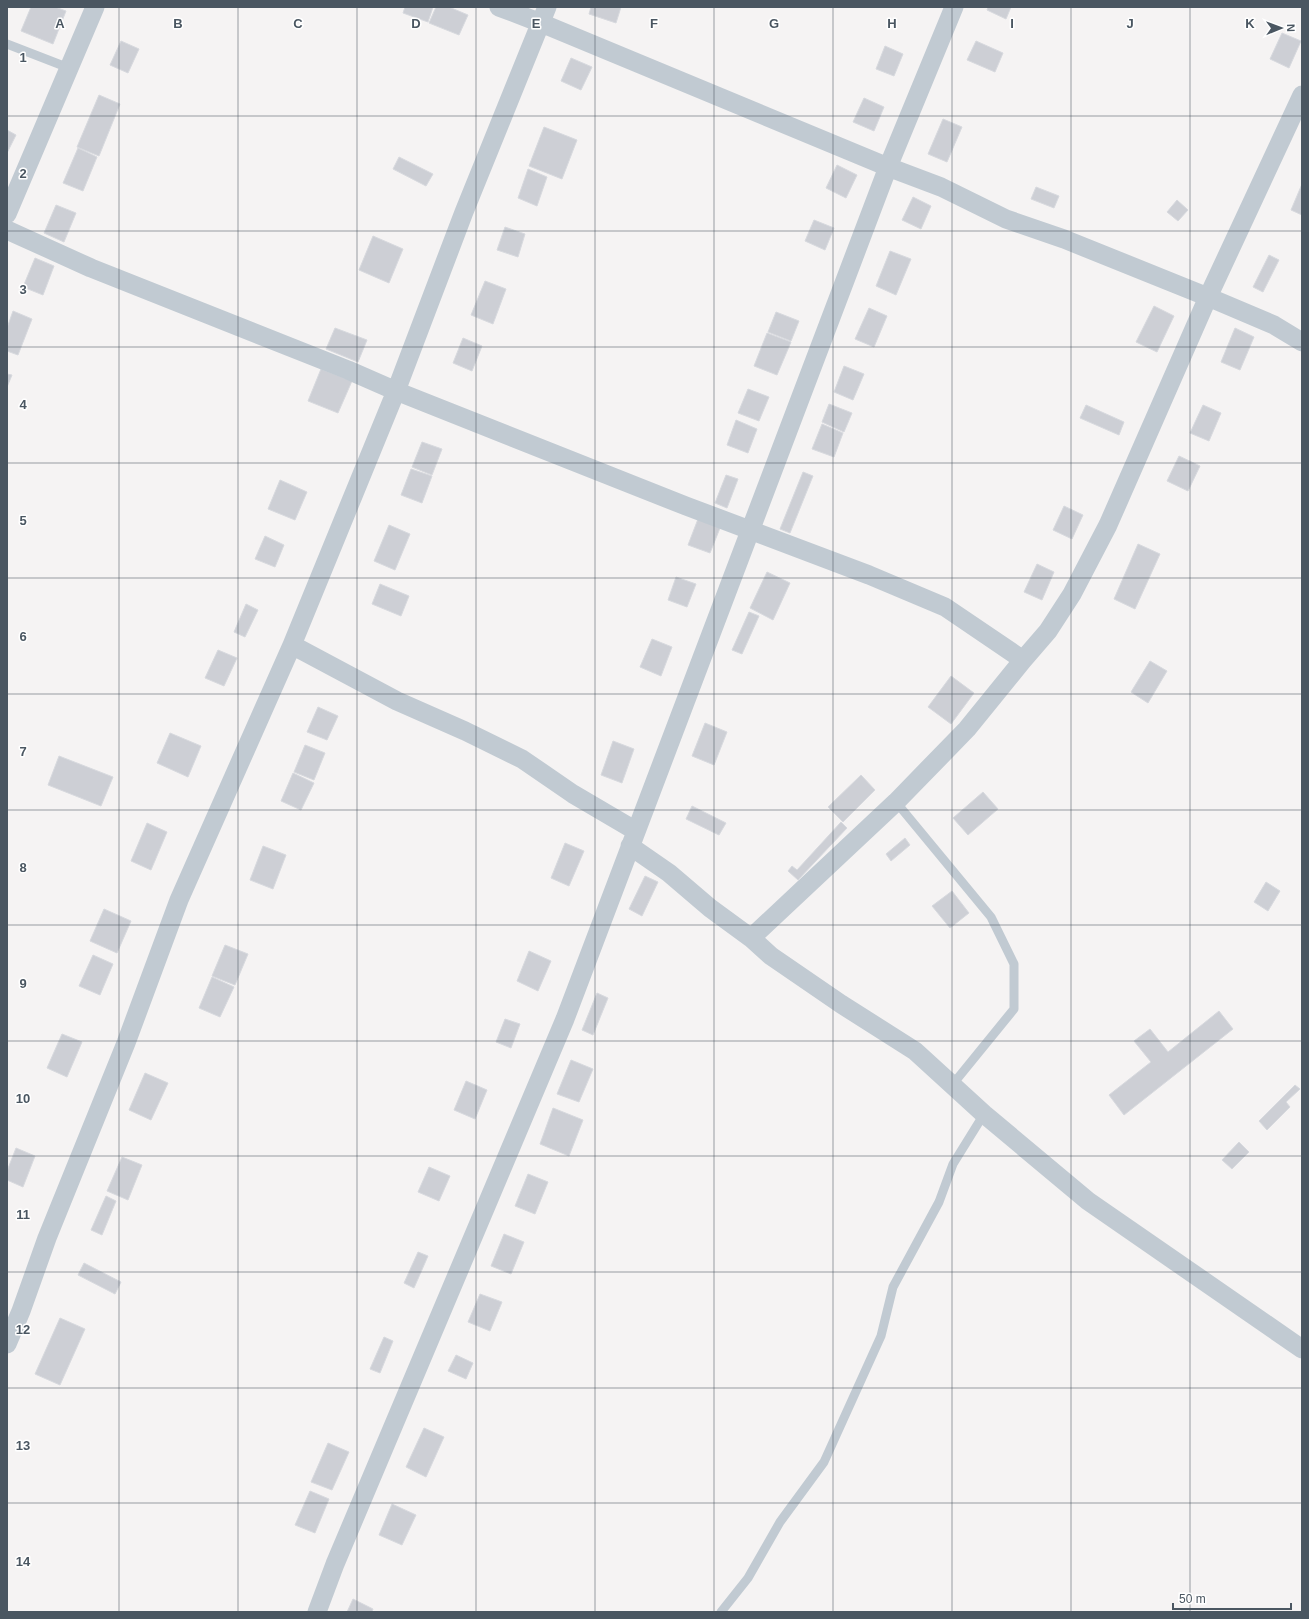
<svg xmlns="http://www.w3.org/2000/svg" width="1309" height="1619" viewBox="0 0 1309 1619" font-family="Helvetica,sans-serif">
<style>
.building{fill:#cdcfd5;stroke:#d7d9de}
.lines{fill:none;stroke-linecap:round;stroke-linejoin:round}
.lane{stroke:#c1cad2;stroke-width:9}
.street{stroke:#c1cad2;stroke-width:19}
.grid{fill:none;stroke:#4a5661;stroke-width:1;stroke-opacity:0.55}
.grid-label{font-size:13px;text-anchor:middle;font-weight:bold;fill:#4a5661;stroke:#fff;stroke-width:3;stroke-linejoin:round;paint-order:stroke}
</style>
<rect width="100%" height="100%" fill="#f5f3f3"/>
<path class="building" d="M31 7H55L66 11 53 44 21 31Z
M405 7H433L428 22 403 13Z
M436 7H449L468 15 459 35 429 23Z
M591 7H621L616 23 589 14Z
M988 7H1011L1006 19 987 10Z
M1282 33 1301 41 1289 68 1270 59Z
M121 41 139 49 128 73 110 65Z
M976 41 1003 53 995 72 967 60Z
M885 46 903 54 894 76 876 69Z
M571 58 592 67 581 90 561 81Z
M99 95 120 104 99 156 77 147Z
M864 98 884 107 874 131 853 122Z
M943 119 962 127 947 162 928 154Z
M544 127 577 140 562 179 529 166Z
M7 130 16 135 7 153Z
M78 148 97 157 83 191 63 183Z
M399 157 433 174 426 186 393 169Z
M837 165 857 175 846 198 826 188Z
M528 169 547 177 537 206 518 198Z
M1302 184V215L1291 210Z
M1036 187 1059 196 1054 208 1031 199Z
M913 197 931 206 921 229 902 220Z
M1177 200 1188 210 1178 221 1167 212Z
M56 205 76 213 64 242 44 233Z
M814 220 834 228 825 250 805 241Z
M505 227 525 234 518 257 497 250Z
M373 236 403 249 389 283 359 270Z
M890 251 911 259 896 295 876 286Z
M1269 255 1279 260 1263 292 1253 287Z
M35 258 54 266 43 295 23 287Z
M485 281 506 289 493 324 471 315Z
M1154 306 1174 316 1157 352 1136 342Z
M869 308 887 316 874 347 855 339Z
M13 311 32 319 18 355 7 351V328Z
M776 312 799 321 791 341 768 332Z
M335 328 367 340 358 362 326 349Z
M1235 328 1254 337 1240 370 1221 362Z
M767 333 791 342 777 375 754 366Z
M463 338 482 346 472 371 453 363Z
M844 366 864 374 853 400 834 392Z
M321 369 352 381 338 413 308 401Z
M7 374 12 375 7 387Z
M748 389 769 397 759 421 738 413Z
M829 404 852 413 844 432 822 422Z
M1086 405 1124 422 1119 435 1080 418Z
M1203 405 1221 413 1209 441 1190 433Z
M736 420 757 429 748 453 727 445Z
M822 424 843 433 834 457 812 449Z
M422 442 442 449 432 475 412 467Z
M1179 456 1200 466 1188 491 1167 481Z
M411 469 432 476 422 503 401 495Z
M803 472 813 476 790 533 780 529Z
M726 475 738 479 727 508 715 503Z
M280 480 307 492 295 520 268 509Z
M1064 506 1083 515 1072 539 1053 530Z
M698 519 720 528 710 553 688 545Z
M389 525 410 534 395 570 374 561Z
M265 536 284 545 275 567 255 559Z
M1138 544 1160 554 1135 609 1114 599Z
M1037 564 1054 572 1042 600 1024 592Z
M767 572 790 583 773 620 750 608Z
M676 577 696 584 687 607 668 600Z
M380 584 409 596 401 616 372 604Z
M246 604 258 610 245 637 234 632Z
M749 612 759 616 742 654 732 650Z
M652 639 672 647 661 676 640 667Z
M218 650 237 658 224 686 205 678Z
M1150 661 1167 671 1148 703 1131 692Z
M951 676 974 693 951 724 928 707Z
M318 707 338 716 327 740 307 732Z
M705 723 727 732 714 765 692 756Z
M170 733 201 746 188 777 157 763Z
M613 741 634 749 622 783 601 775Z
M305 745 325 753 314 780 294 772Z
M59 756 113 777 101 806 48 785Z
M293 773 314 783 301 810 281 801Z
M861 775 875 790 843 822 828 807Z
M983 792 998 809 968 835 953 818Z
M692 806 726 823 719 835 686 819Z
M841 822 847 828 798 880 788 871 792 866 797 870Z
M147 823 167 832 151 870 131 861Z
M905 838 910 845 891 861 886 854Z
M565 843 584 851 569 886 551 878Z
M263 846 286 855 273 889 250 880Z
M645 876 658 882 642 916 629 909Z
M1266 882 1280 891 1268 911 1254 902Z
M952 891 969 913 950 928 932 906Z
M104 909 131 921 117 953 90 941Z
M225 945 248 954 235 985 212 976Z
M529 951 551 961 538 991 517 981Z
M93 955 113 964 100 995 79 986Z
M212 977 234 987 220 1017 199 1008Z
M597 993 608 998 593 1035 582 1030Z
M1219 1011 1233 1029 1124 1115 1109 1095 1151 1062 1134 1041 1150 1029 1168 1052Z
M505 1019 520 1024 511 1048 496 1042Z
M62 1034 82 1042 67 1077 47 1068Z
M571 1060 593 1069 579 1102 557 1094Z
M145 1073 168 1083 151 1120 129 1110Z
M466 1081 487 1090 475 1119 454 1110Z
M1295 1085 1300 1089 1286 1102 1290 1107 1267 1130 1259 1121Z
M553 1108 583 1120 569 1156 540 1144Z
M1239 1142 1249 1152 1232 1169 1222 1160Z
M16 1148 35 1156 23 1187 7 1180V1171Z
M122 1157 142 1165 128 1200 107 1191Z
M429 1167 450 1176 439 1201 418 1192Z
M528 1174 548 1182 535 1214 515 1206Z
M106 1196 116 1201 102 1235 91 1230Z
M504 1234 524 1242 511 1274 491 1266Z
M418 1252 428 1256 414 1288 404 1283Z
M84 1263 121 1282 115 1294 78 1275Z
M480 1294 502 1302 490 1331 468 1322Z
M60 1318 85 1329 60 1385 35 1374Z
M384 1337 393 1341 380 1373 370 1369Z
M456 1355 473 1363 466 1379 448 1371Z
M424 1428 444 1437 426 1477 406 1467Z
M328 1443 349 1452 332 1490 311 1482Z
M310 1491 329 1499 315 1533 295 1525Z
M392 1504 416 1515 402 1545 379 1535Z
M353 1599 373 1609 372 1612H347Z"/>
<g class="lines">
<path class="lane" d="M7 44 69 68
M896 802 991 917 1014 964V1009L953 1084
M721 1612 748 1578 780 1522 824 1462 881 1336 893 1287 939 1202 953 1164 984 1114"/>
<path class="street" d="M499 7 541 23 888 167 941 187 1006 219 1064 239 1208 297 1274 325 1302 342
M7 214 95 7
M7 230 91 268 348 370 396 391 686 506 869 575 945 607 1023 660
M292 645 397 701 465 731 522 759 573 794 636 831
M630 846 669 873 710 908 751 938 771 956 841 1004 915 1051 984 1114 1088 1201 1302 1349
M751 938 896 802 967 729 1023 660 1048 631 1072 594 1108 525 1208 297 1302 95
M7 1344 21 1311 47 1238 126 1043 179 900 292 645 396 391 464 212 547 7
M317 1612 335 1564 565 1019 888 167 954 7"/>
</g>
<path class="grid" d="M119 7V1612M238 7V1612M357 7V1612M476 7V1612M595 7V1612M714 7V1612M833 7V1612M952 7V1612M1071 7V1612M1190 7V1612M7 116H1302M7 231H1302M7 347H1302M7 463H1302M7 578H1302M7 694H1302M7 810H1302M7 925H1302M7 1041H1302M7 1156H1302M7 1272H1302M7 1388H1302M7 1503H1302"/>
<g class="grid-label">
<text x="60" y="28">A</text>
<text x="178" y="28">B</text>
<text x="298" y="28">C</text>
<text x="416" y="28">D</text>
<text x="536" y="28">E</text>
<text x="654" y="28">F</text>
<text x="774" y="28">G</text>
<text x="892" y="28">H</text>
<text x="1012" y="28">I</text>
<text x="1130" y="28">J</text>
<text x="1250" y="28">K</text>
<text x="23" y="62">1</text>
<text x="23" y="178">2</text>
<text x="23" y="294">3</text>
<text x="23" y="409">4</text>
<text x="23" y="525">5</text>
<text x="23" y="641">6</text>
<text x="23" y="756">7</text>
<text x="23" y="872">8</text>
<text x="23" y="988">9</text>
<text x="23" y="1103">10</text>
<text x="23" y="1219">11</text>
<text x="23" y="1334">12</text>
<text x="23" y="1450">13</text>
<text x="23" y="1566">14</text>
</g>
<rect width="1309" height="1619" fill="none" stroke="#4a5661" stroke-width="16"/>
<g transform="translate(1281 28) rotate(89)" stroke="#ffffff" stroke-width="3" paint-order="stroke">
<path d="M0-3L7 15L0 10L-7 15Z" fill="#4a5661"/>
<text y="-6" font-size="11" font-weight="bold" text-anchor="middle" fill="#4a5661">N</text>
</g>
<path d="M1173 1603v6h118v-6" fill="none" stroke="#4a5661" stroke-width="2"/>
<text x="1179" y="1603" font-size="12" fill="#4a5661" stroke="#ffffff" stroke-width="3" paint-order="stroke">50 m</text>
</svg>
